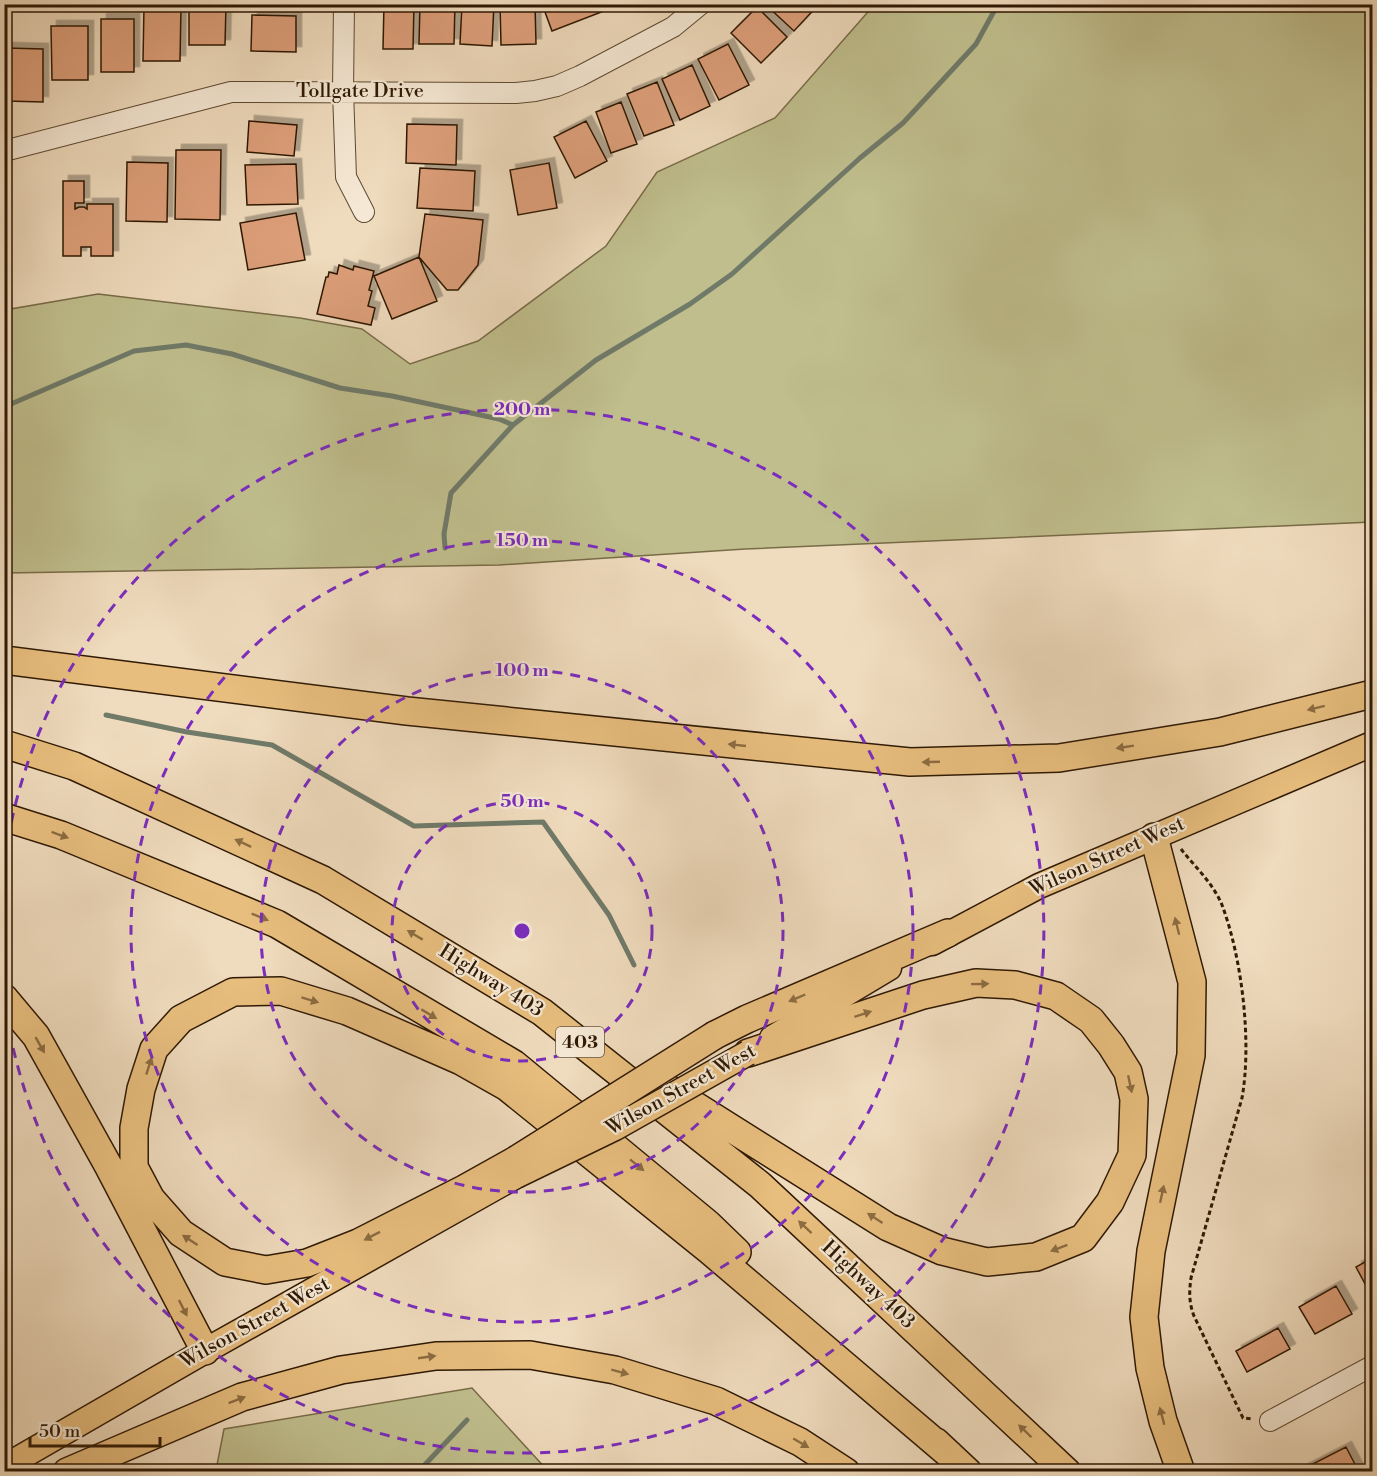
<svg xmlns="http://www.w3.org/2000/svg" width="1377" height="1476" viewBox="0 0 1377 1476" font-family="'Libre Bodoni',serif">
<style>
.green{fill:#c0be8d;stroke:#786c48;stroke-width:1.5}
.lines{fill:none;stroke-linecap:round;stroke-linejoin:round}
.stream{stroke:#6f7a69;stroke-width:5}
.building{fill:#dd9f7a;stroke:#2f1904;stroke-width:1.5;filter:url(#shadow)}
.minor-casing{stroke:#5f4a32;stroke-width:22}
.major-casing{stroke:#2f1904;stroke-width:27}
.highway-casing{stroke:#2f1904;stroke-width:30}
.path{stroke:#2f1904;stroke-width:3;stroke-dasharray:4.5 3;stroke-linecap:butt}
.minor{stroke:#f5e8d4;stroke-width:20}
.major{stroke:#e8be7e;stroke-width:24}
.highway{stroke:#e8be7e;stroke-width:27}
.major-bridge-casing{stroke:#2f1904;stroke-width:27;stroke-linecap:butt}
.highway-bridge-casing{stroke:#2f1904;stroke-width:30;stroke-linecap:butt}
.major-bridge{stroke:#e8be7e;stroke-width:24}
.highway-bridge{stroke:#e8be7e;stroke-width:27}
.oneway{fill:#8c6c41}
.ring{fill:none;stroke:#7b2cbf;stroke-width:3;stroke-dasharray:10 8}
.labels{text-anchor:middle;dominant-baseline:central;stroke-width:4.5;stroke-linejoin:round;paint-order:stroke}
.shield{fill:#f5e8d4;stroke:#6a5742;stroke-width:1.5}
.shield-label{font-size:18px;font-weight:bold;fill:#2f1904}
.street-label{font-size:20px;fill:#2f1904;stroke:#f5e8d4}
.centre{fill:#7b2cbf;stroke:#f5e8d4;stroke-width:3}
.ring-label{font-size:18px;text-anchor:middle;font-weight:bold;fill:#7b2cbf;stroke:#f5e8d4;stroke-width:4.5;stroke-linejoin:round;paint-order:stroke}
</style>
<defs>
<filter id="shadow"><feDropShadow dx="5.5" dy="-5.5" stdDeviation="0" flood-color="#0004"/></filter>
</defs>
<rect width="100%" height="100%" fill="#efdbbd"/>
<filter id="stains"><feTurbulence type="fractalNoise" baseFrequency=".00333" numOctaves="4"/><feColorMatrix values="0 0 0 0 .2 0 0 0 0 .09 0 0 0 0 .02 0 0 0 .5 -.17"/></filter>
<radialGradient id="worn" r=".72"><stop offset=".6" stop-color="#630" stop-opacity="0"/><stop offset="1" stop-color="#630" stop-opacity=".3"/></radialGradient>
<path class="green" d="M874 5H1372V522L745 549 499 565 5 573V310L98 294 300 318 362 329 410 364 478 341 606 246 657 172 775 118Z
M472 1388 548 1471H218L217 1465 224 1429Z"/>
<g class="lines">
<path class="stream" d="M4 407 134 351 186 345 232 354 340 388 392 396 499 419 513 425
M445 548 444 534 451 493 513 425 596 360 690 304 732 274 860 158 903 123 976 44 998 4
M106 715 187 732 272 745 414 826 543 822 609 915 634 965
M418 1472 467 1420"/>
</g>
<path class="building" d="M189 4H226L225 45H189Z
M384 4H414L413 49H383Z
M420 4H455L454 44H419Z
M462 4H494L492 46 460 44Z
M500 4H535L536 44 501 45Z
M542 4H617V6L552 31Z
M765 4H819L794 31Z
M144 6 181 7 180 61H143Z
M757 7 787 37 761 63 731 33Z
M252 15 296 16V52L251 51Z
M101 19H134V72H101Z
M51 26H88V80H52Z
M728 44 749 85 719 100 698 59Z
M7 48 43 49V102L6 101Z
M692 65 710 106 680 120 662 79Z
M657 82 674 125 644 136 627 94Z
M621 102 637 144 611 153 596 112Z
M249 121 297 125 294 156 247 152Z
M586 121 607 161 575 178 554 137Z
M407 124 457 125 456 165 406 163Z
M176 150H221L220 220 175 219Z
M127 162 168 163 167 222 126 221Z
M549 163 557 208 518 215 510 170Z
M296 164 298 204 247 205 245 165Z
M420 168 475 171 473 211 417 208Z
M63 181H84V203H75V209L79 207H84L87 209V204H113V256H91V247H81V256H63Z
M296 213 305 260 248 270 240 223Z
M425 214 483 220 478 265 458 290H447L419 257Z
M419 257 437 301 392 319 374 276Z
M339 265 353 270 354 266 374 271 369 290 372 291 368 306 375 308 371 325 317 314 326 277H328L329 272 337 274Z
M1372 1258V1297L1356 1267Z
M1336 1286 1352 1314 1315 1334 1299 1307Z
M1278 1328 1290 1349 1247 1372 1236 1351Z
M1346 1447 1359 1472H1302L1301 1470Z"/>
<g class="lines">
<defs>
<path id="minor" d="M344 4 343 91 346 177 364 212
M4 151 231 92 516 93 535 91 557 86 580 76 673 27 701 4
M1270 1421 1372 1366"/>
<path id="major" d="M932 943 1039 886 1372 744
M772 1038 889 968
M4 1467 205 1351 516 1176"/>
<path id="highway" d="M4 660 407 711 910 762 1059 758 1220 732 1372 694
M4 744 74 766 323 880 542 1012 760 1185 1067 1472
M4 817 61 835 277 924 514 1064 708 1224 737 1252
M1154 837 1192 982 1191 1055 1151 1251 1144 1317 1150 1368 1163 1421 1181 1472
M4 998 36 1036 109 1167 205 1351
M715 1035 747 1019 948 933
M656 1081 888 1227 942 1251 987 1262 1036 1257 1083 1238 1110 1202 1132 1155 1134 1099 1128 1072 1111 1045 1091 1020 1056 996 1015 985 976 983 923 995 748 1053
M516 1160 464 1189 358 1243 307 1263 266 1270 225 1262 181 1233 151 1199 134 1167V1128L141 1089 154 1049 181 1019 233 992 281 991 347 1011 461 1061 507 1087 709 1250 950 1455
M936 1442 968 1472
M67 1472 242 1397 341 1370 436 1356 530 1355 615 1370 716 1401 800 1442 846 1472"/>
</defs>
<use href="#minor" class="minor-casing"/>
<use href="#major" class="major-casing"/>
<use href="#highway" class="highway-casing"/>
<path class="path" d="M1181 849C1195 867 1213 883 1222 905 1242 958 1252 1042 1242 1098L1191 1278C1189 1292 1189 1303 1194 1316L1243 1418 1252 1419"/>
<use href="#minor" class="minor"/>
<use href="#major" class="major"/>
<use href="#highway" class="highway"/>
<defs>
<path id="major-bridge" d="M516 1176 615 1128 748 1053"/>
<path id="highway-bridge" d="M516 1160 715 1035"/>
</defs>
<use href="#major-bridge" class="major-bridge-casing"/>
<use href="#highway-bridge" class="highway-bridge-casing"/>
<use href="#major-bridge" class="major-bridge"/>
<use href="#highway-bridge" class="highway-bridge"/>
</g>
<defs><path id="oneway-solid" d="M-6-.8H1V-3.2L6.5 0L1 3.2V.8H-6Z" transform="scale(1.5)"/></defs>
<g class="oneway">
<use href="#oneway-solid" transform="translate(1316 708) rotate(166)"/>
<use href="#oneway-solid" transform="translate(737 745) rotate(-174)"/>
<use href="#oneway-solid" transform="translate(1125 747) rotate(171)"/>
<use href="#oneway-solid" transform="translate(931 762) rotate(178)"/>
<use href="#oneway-solid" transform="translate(60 835) rotate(20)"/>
<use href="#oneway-solid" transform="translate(243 843) rotate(-155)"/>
<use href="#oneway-solid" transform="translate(260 917) rotate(22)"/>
<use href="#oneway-solid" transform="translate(1177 926) rotate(-104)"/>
<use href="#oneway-solid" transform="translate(415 935) rotate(-149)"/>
<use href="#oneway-solid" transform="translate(980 984) rotate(-1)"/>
<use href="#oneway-solid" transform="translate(797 998) rotate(157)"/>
<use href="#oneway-solid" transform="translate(310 1000) rotate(17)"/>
<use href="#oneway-solid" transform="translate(429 1014) rotate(31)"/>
<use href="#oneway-solid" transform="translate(863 1014) rotate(-18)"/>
<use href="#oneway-solid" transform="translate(40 1045) rotate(60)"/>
<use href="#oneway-solid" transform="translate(149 1066) rotate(-72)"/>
<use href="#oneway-solid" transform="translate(1130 1084) rotate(78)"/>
<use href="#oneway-solid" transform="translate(637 1165) rotate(39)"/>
<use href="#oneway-solid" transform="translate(1162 1194) rotate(-78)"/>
<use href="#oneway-solid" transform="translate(875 1218) rotate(-147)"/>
<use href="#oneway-solid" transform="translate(805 1227) rotate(-137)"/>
<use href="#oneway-solid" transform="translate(372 1236) rotate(153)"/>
<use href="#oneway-solid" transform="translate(190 1240) rotate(-147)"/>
<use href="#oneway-solid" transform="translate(1059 1248) rotate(159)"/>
<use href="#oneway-solid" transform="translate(183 1308) rotate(63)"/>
<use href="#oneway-solid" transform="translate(427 1357) rotate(-8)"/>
<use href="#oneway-solid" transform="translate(620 1372) rotate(15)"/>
<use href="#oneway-solid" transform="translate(237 1400) rotate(-21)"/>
<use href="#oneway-solid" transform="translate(1162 1416) rotate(-105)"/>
<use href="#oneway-solid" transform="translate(1025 1431) rotate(-136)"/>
<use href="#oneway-solid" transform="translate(801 1443) rotate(30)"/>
</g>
<g class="ring">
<circle cx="522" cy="931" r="130"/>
<circle cx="522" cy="931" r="261"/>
<circle cx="522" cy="931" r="391"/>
<path d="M5 858A522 522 0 1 1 5 1004"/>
</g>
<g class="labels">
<rect class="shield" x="556" y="1027" width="48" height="30" rx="4.5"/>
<g class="shield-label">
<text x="580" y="1042">403</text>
</g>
<g class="street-label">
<text x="360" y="91">Tollgate Drive</text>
<text transform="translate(1107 857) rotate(-24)">Wilson Street West</text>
<text transform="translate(491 981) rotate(32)">Highway 403</text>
<text transform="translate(681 1090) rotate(-29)">Wilson Street West</text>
<text transform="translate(868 1285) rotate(43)">Highway 403</text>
<text transform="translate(255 1323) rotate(-29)">Wilson Street West</text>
</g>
</g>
<circle cx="522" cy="931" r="9" class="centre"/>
<g class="ring-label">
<text x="522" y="415">200 m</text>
<text x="522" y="546">150 m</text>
<text x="522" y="676">100 m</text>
<text x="522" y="807">50 m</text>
</g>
<rect width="1377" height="1476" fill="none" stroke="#efdbbd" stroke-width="24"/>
<rect x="6" y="6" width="1365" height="1464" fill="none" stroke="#2f1904" stroke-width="3"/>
<rect x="12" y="12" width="1353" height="1452" fill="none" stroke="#2f1904" stroke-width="1.5"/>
<path d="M30 1437v9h130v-9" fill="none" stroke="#2f1904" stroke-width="3"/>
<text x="39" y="1437" font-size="18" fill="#2f1904" stroke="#f5e8d4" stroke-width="4.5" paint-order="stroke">50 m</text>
<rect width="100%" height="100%" filter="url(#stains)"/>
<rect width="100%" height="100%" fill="url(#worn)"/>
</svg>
